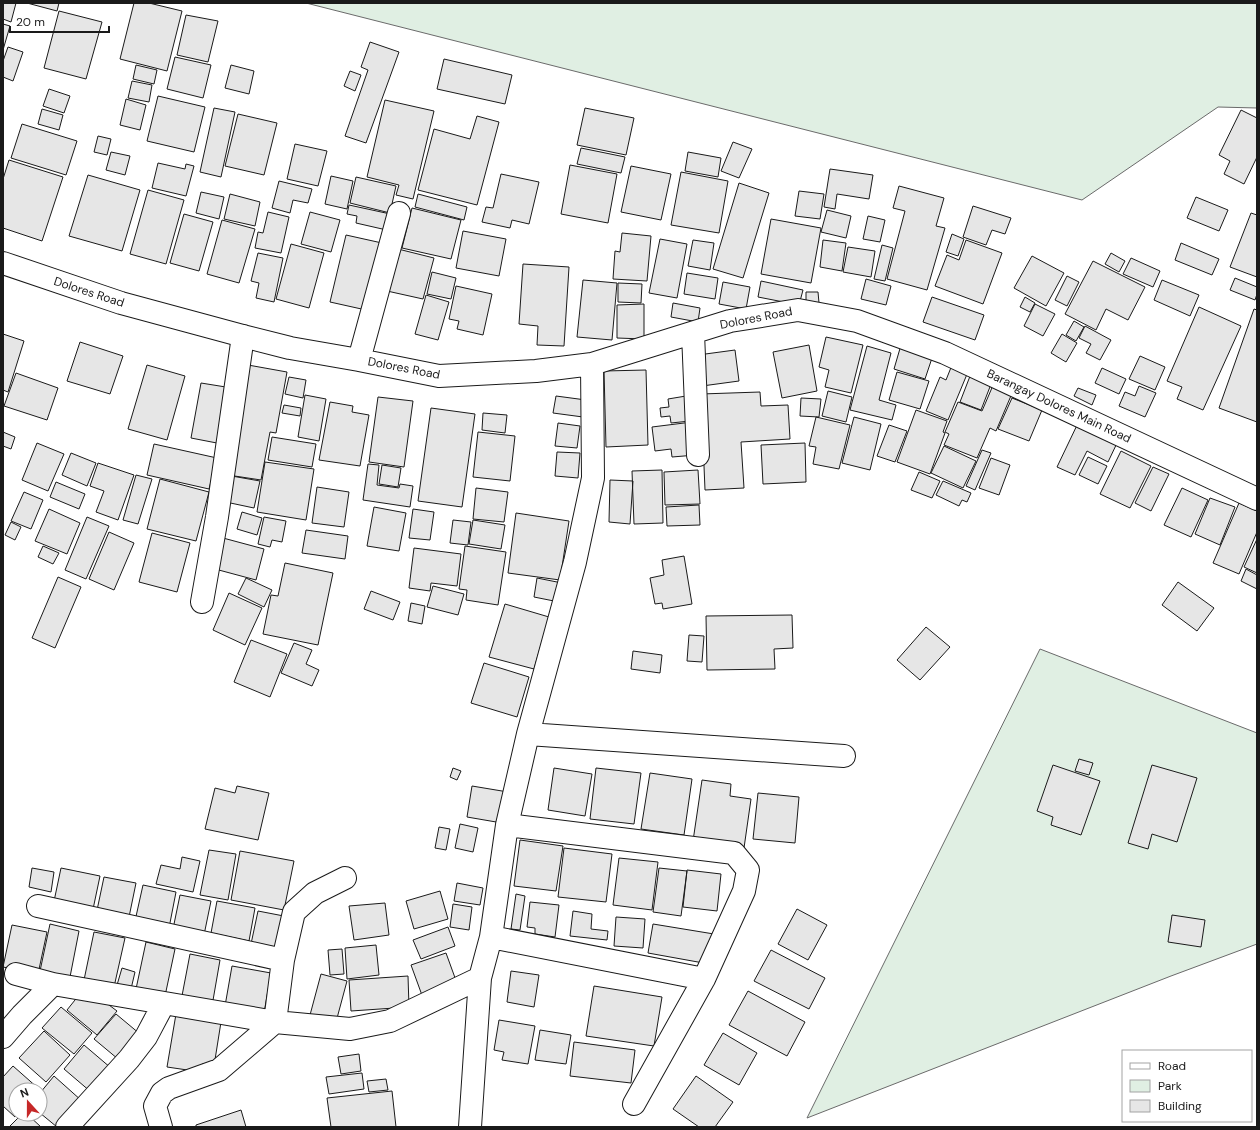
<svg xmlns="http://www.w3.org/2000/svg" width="1260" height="1130" viewBox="0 0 1260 1130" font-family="'DM Sans',sans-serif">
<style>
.green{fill:#e0efe3;stroke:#6a6a6a}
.building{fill:#e6e6e6;stroke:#1a1a1a}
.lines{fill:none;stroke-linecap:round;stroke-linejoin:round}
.minor-casing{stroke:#1a1a1a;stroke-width:24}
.minor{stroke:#fff;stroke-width:22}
.labels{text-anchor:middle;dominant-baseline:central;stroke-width:3;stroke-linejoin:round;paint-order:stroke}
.street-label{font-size:12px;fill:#1a1a1a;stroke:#fff}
</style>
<rect width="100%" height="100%" fill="#fff"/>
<path class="green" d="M306 3H1257V108L1218 107 1082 200Z
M1040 649 1257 733V944L1171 976 807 1118Z"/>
<path class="building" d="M3 3H16L11 22 3 19Z
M27 3H59L57 11Z
M134 3H149L182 11 167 71 120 59Z
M59 11 102 22 86 79 44 68Z
M186 15 218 21 208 62 177 55Z
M3 24 10 26 3 50Z
M370 42 399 52 366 143 345 136 368 70 361 67Z
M8 47 23 52 13 81 3 77V61Z
M175 57 211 65 203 98 167 89Z
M444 59 512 75 505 104 437 89Z
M136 65 157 70 154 84 133 79Z
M231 65 254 71 249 94 225 88Z
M350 71 361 75 355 91 344 86Z
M132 81 152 85 149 102 128 98Z
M49 89 70 96 64 113 43 106Z
M158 96 205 107 194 152 147 141Z
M126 99 146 105 140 130 120 125Z
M385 100 434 111 413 199 396 195 399 185 367 177Z
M214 108 235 112 221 177 200 172Z
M585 108 634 118 626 155 577 145Z
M42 109 63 115 59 130 38 124Z
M1241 110 1257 118V157L1244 184 1224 174 1230 161 1219 155Z
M238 114 277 123 264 175 225 166Z
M477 116 499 122 477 205 418 190 434 129 470 139Z
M22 124 77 141 66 175 11 158Z
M98 136 111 139 107 155 94 152Z
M733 142 752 149 739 178 721 171Z
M295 144 327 151 318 186 287 179Z
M581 148 625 157 621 173 577 164Z
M111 152 130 156 125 175 106 170Z
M688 152 721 158 718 177 685 171Z
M9 160 63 177 42 241 3 228V179Z
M158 163 185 169 186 164 194 166 186 196 152 188Z
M570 165 617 174 608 223 561 214Z
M631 166 671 174 661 220 621 212Z
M830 169 873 175 869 199 837 194 835 209 824 207Z
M681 172 728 181 719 233 671 225Z
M501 174 539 182 529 224 512 220 510 228 482 222 486 207 493 208Z
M88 175 140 190 122 251 69 236Z
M331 176 353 181 347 209 325 204Z
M356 177 396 186 390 213 350 203Z
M279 181 312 189 308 203 293 200 290 213 272 208Z
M739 183 769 193 743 278 713 269Z
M899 186 944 198 936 226 945 228 927 290 887 279 905 211 893 208Z
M148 190 184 200 166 264 130 254Z
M799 191 824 194 820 219 795 216Z
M201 192 224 197 219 219 196 213Z
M230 194 260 202 255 226 224 219Z
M418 194 467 207 464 220 415 207Z
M1196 197 1228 210 1219 231 1187 218Z
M349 205 395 215 391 231 356 223 357 216 347 214Z
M973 206 1011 218 1005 234 992 230 986 245 963 237Z
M412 208 461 220 451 259 402 248Z
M827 210 851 216 846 238 821 232Z
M268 212 289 217 281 253 255 248 258 232 263 233Z
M310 212 340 220 331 252 301 244Z
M1251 213 1257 215V277L1230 267Z
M184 214 213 222 199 271 170 263Z
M868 216 885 220 880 242 863 239Z
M771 219 821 228 811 283 761 274Z
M222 220 255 229 239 283 207 274Z
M463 231 506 239 499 276 456 268Z
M622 233 651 236 647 281 613 279 615 251 620 252Z
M952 234 964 239 958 256 946 252Z
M346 235 382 243 366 310 330 302Z
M660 239 687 244 677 298 649 293Z
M693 240 714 243 710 270 688 266Z
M823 240 846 243 842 271 820 267Z
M966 240 1002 253 983 304 935 286 947 255 959 260Z
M1181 243 1219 259 1212 275 1175 260Z
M291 244 324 253 309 308 276 299Z
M882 245 893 248 885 281 874 279Z
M848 247 875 251 871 277 843 272Z
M398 249 434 258 423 299 387 291Z
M258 253 283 258 274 302 256 298 259 283 251 281Z
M1111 253 1125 261 1119 272 1105 264Z
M1032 256 1064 273 1046 306 1014 288Z
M1131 258 1160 271 1153 287 1123 274Z
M1093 261 1145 287 1128 320 1106 309 1096 330 1065 314Z
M523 264 569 267 564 346 537 345 538 326 519 324Z
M432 272 456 278 451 299 427 294Z
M687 273 718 278 715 299 684 294Z
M1067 276 1079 282 1067 306 1055 300Z
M1235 278 1257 287V294L1255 300 1230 290Z
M866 279 891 286 886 305 861 299Z
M583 280 617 283 612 340 577 337Z
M1162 280 1199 295 1190 316 1154 300Z
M761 281 803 290 799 305 758 297Z
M723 282 750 287 746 309 719 304Z
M618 283 642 284 641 303 618 302Z
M456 286 492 294 483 335 457 329 459 321 449 319Z
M806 292H818L819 303 806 304Z
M426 295 449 302 438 340 415 334Z
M932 297 984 315 975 340 923 322Z
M1025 297 1035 303 1030 312 1020 307Z
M673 303 700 308 698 322 671 317Z
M644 304V339L617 338V305Z
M1035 304 1055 314 1043 336 1024 326Z
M1199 307 1241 326 1203 410 1177 399 1182 387 1167 381Z
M1254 309 1257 310V422L1219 408Z
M1074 321 1084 327 1076 341 1066 335Z
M1085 326 1111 340 1100 360 1086 353 1091 344 1079 338Z
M3 334 24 341 8 392 3 390Z
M1062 334 1077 343 1066 362 1051 353Z
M826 337 863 345 851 393 825 387 829 370 819 367Z
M80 342 123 356 110 394 67 381Z
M809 345 817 391 782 398 773 352Z
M901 345 933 355 925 379 894 369Z
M867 346 891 353 879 400 896 405 892 420 850 410Z
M735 350 739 381 702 386 698 355Z
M1140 356 1165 367 1155 390 1129 379Z
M954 360 970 367 948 420 926 411 940 377 946 380Z
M147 365 185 376 167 440 128 429Z
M248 365 287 372 276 433 270 432 261 480 228 475Z
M1102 368 1126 379 1119 394 1095 383Z
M646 370 648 445 606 447 604 371Z
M972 371 993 379 981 410 960 402Z
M897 372 929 381 920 409 889 400Z
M16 373 58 388 47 420 4 406Z
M289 377 306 380 303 398 285 394Z
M201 383 232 388 222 444 191 438Z
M994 383 1013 391 996 431 990 428 977 458 944 445 949 434 945 432 958 402 982 411Z
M1139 386 1156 393 1145 417 1119 406 1125 392 1135 396Z
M1078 388 1096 395 1092 405 1074 396Z
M828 391 852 397 846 422 822 416Z
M760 392 761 406 788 405 790 439 741 442 744 488 705 490 701 394Z
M305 395 326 399 319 441 298 437Z
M556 396 586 400 583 417 553 413Z
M686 396 690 421 671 423 670 416 661 417 660 408 669 407 668 399Z
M378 397 413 401 404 467 369 462Z
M801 398 821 399 819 417 800 416Z
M1012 398 1042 410 1029 441 998 429Z
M330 402 353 406 352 412 369 415 360 466 319 460Z
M284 405 301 408 300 416 282 413Z
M431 408 475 414 462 507 418 501Z
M916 410 947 421 943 432 945 433 930 474 897 462Z
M483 413 507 415 505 433 482 430Z
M816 417 850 425 839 469 813 464 816 447 809 446Z
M854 417 881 424 870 470 842 463Z
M1079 421 1118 441 1108 462 1087 451 1075 475 1057 467Z
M692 422 696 455 672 457 671 449 655 451 652 427Z
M558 423 580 426 577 448 555 446Z
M889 425 907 431 895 462 877 456Z
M3 432 15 437 11 449 3 446Z
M478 432 515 436 510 481 473 477Z
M272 437 316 444 312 467 268 460Z
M37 443 64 454 48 491 22 480Z
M805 443 806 482 763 484 761 445Z
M154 444 217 458 209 489 147 475Z
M944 446 976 461 963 488 931 473Z
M982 450 991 453 975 490 966 486Z
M1121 451 1151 466 1130 508 1100 494Z
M557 452 580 453 578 478 555 476Z
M71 453 96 463 87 486 62 475Z
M1088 457 1107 466 1098 484 1079 475Z
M991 458 1010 465 999 495 979 488Z
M265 462 314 469 306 520 257 512Z
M98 463 134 475 118 520 96 512 104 491 90 486Z
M368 464 379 465 377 485 399 488 400 484 413 486 410 507 363 500Z
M382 465 401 468 398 487 379 484Z
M1153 467 1169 474 1151 511 1135 503Z
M662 470 663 523 634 524 632 471Z
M698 470 700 504 665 505 664 472Z
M919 472 940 481 932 498 911 490Z
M136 475 152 479 138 524 123 520Z
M226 475 260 481 254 508 221 501Z
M160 479 209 492 196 541 147 529Z
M610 480 633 481 630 524 609 522Z
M943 481 971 493 967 502 962 500 959 506 936 495Z
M56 482 85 494 79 509 50 497Z
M317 487 349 492 344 527 312 523Z
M476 488 508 492 504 522 473 519Z
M1182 488 1208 500 1191 537 1164 525Z
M24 492 43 500 31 529 11 521Z
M1210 498 1235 507 1220 545 1195 534Z
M1239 503 1257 511V532L1239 574 1213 563Z
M699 505 700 525 667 526 666 507Z
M374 507 406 513 399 551 367 546Z
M49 509 80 523 67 554 35 541Z
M413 509 434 512 430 540 409 538Z
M242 512 262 518 257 535 237 529Z
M516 513 569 521 560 580 508 573Z
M87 517 109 526 86 579 65 570Z
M264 517 286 521 282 542 272 540 270 547 258 544Z
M453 520 471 522 468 545 450 543Z
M473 520 505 525 501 549 469 544Z
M11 522 21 527 15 540 5 535Z
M306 530 348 536 345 559 302 553Z
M109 532 134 543 114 590 89 579Z
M152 533 190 543 177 592 139 582Z
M223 538 264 549 256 580 215 569Z
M1257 539V573L1244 567Z
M43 546 59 553 53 564 38 557Z
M465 546 506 552 498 605 466 600 467 590 459 589Z
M414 548 461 554 457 586 431 583 430 591 409 588Z
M684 556 692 604 663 609 662 603 655 604 650 578 664 575 662 560Z
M285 563 333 573 318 645 263 634 271 595 278 596Z
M1246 569 1257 575V589L1241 581Z
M58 577 81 587 55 648 32 638Z
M246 578 272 590 264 607 238 594Z
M537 578 562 583 559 602 534 597Z
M1178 582 1214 608 1197 631 1162 605Z
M433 586 464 594 458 615 427 607Z
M371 591 400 602 393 620 364 609Z
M229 593 262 608 245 645 213 630Z
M411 603 425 606 422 624 408 621Z
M505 604 549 617 534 669 489 657Z
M792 615 793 648 774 649 775 669 707 670 706 616Z
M926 627 950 647 920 680 897 660Z
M689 635 704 636 702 662 687 661Z
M251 640 287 654 270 697 234 682Z
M294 643 312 650 306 664 319 670 312 686 281 673Z
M633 651 662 655 660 673 631 669Z
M484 663 529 677 517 717 471 703Z
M1079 759 1093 763 1089 775 1075 771Z
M1053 765 1100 781 1081 835 1051 825 1053 817 1037 811Z
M1152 765 1197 778 1177 842 1152 834 1148 849 1128 843Z
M453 768 461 771 457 780 450 777Z
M554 768 592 774 585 816 548 810Z
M596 768 641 773 634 824 590 819Z
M650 773 692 779 684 835 641 829Z
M702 780 731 784 730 796 751 799 744 848 693 841Z
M237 786 269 793 258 840 205 829 215 788 235 793Z
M472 786 508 792 502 823 467 817Z
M758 793 799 797 795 843 753 839Z
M460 824 478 828 473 852 455 848Z
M439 827 450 829 446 850 435 848Z
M520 840 563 846 556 891 514 886Z
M564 848 612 854 606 902 558 897Z
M209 850 236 854 228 900 200 895Z
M240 851 294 861 284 910 231 900Z
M182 857 200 861 193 892 156 884 161 865 180 869Z
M619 858 658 862 652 910 613 905Z
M32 868 54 872 51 892 29 887Z
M61 868 100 876 92 914 53 906Z
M659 868 687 871 681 916 653 912Z
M687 870 721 874 717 911 683 907Z
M104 877 136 883 128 922 96 915Z
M457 883 483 888 480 905 454 901Z
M143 885 176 892 169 928 135 921Z
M440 891 448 919 414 929 406 901Z
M516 894 525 896 520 930 511 929Z
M180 895 211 901 204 935 173 929Z
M217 901 255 908 249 941 211 933Z
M530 902 559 905 555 937 535 934V928L527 927Z
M385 903 389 935 354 940 349 906Z
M453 904 472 907 469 930 450 927Z
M797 909 827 925 808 960 778 944Z
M258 911 289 917 282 951 251 944Z
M573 911 592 914 591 929 608 931 607 940 570 936Z
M1172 915 1205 920 1201 947 1168 942Z
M616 917 645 919 643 948 614 946Z
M50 924 79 931 70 977 40 971Z
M653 924 714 934 709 964 648 953Z
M12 925 47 932 38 974 3 967Z
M448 927 455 946 421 959 413 940Z
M94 932 125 938 114 987 84 980Z
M146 942 175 949 165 996 136 989Z
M376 945 379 975 347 979 345 948Z
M342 949 344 974 330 975 328 950Z
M771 950 825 978 809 1009 754 981Z
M446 953 458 986 423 998 411 965Z
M190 954 220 960 212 1006 181 1001Z
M232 966 271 973 264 1013 225 1006Z
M122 968 135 972 131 989 117 985Z
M511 971 539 975 534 1007 507 1002Z
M321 974 347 981 336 1022 310 1015Z
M408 976 409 1007 351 1011 349 980Z
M594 986 662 997 654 1046 586 1036Z
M748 991 805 1022 787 1056 729 1025Z
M79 995 101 999 117 1011 97 1035 67 1010Z
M61 1007 92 1033 74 1054 42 1028Z
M116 1014 140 1034 118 1059 94 1039Z
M176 1014 221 1022 214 1066 202 1064 201 1072 167 1067Z
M499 1020 535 1026 528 1064 502 1060 504 1052 494 1050Z
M540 1030 571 1035 566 1064 535 1060Z
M44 1031 70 1055 46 1082 19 1058Z
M723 1033 757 1053 739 1085 704 1065Z
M574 1042 635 1050 631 1083 570 1076Z
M84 1045 111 1068 91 1092 64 1069Z
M359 1054 361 1071 341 1074 338 1057Z
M13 1066 39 1089 16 1090V1114H17L15 1117 3 1106V1077Z
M362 1073 364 1089 329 1094 326 1077Z
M54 1076 82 1101 57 1127 40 1113V1093Z
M696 1076 733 1102 715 1127H699L673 1109Z
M386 1079 388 1090 369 1092 367 1081Z
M392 1091 396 1127H331L327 1098Z
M241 1110 246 1127H196V1125Z
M22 1114H27L41 1127H9Z"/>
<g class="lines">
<defs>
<path id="minor" d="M3 263 121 303 243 336 290 348 359 360 439 376 536 371 592 364 730 321 798 310 857 321 945 353 1257 499
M693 333 698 455
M359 360 399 213
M202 602 217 517 243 336
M528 734 844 756
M507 825 734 853 748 870 744 891 704 979 634 1104
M38 906 283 960
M491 937 704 979
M16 974 53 984 275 1022 350 1029 390 1021 480 978
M3 1037 22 1015 53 984
M67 1127 129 1059 146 1037 164 1003
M161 1127 155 1106 162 1093 169 1088 219 1070 275 1022 283 960 294 912 315 893 345 878
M470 1127 480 978 491 937 507 825 528 734 575 562 593 478 592 364"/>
</defs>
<use href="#minor" class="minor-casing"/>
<use href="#minor" class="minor"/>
</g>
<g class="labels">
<g class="street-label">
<text transform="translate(89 292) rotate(18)">Dolores Road</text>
<text transform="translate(756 318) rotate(-11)">Dolores Road</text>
<text transform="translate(404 368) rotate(11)">Dolores Road</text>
<text transform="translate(1059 406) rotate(25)">Barangay Dolores Main Road</text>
</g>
</g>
<rect width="1260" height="1130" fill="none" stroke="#1a1a1a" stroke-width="8"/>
<rect x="1122" y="1050" width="130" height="72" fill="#ffffff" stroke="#a3a3a3"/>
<rect x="1130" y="1063" width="20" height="6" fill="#ffffff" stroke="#a3a3a3"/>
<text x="1158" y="1070" font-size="12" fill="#1a1a1a">Road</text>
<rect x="1130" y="1080" width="20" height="12" fill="#e0efe3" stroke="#a3a3a3"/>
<text x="1158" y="1090" font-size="12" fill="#1a1a1a">Park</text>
<rect x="1130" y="1100" width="20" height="12" fill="#e6e6e6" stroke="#a3a3a3"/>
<text x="1158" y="1110" font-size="12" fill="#1a1a1a">Building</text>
<g transform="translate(28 1102) rotate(339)"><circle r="19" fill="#ffffff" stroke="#a3a3a3"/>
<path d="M0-3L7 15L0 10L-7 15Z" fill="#c62828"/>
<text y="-6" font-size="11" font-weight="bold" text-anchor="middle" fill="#1a1a1a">N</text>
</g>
<path d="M10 26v6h99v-6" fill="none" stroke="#1a1a1a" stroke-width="2"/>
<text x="16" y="26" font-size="12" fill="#1a1a1a" stroke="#ffffff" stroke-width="3" paint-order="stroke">20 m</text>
</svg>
